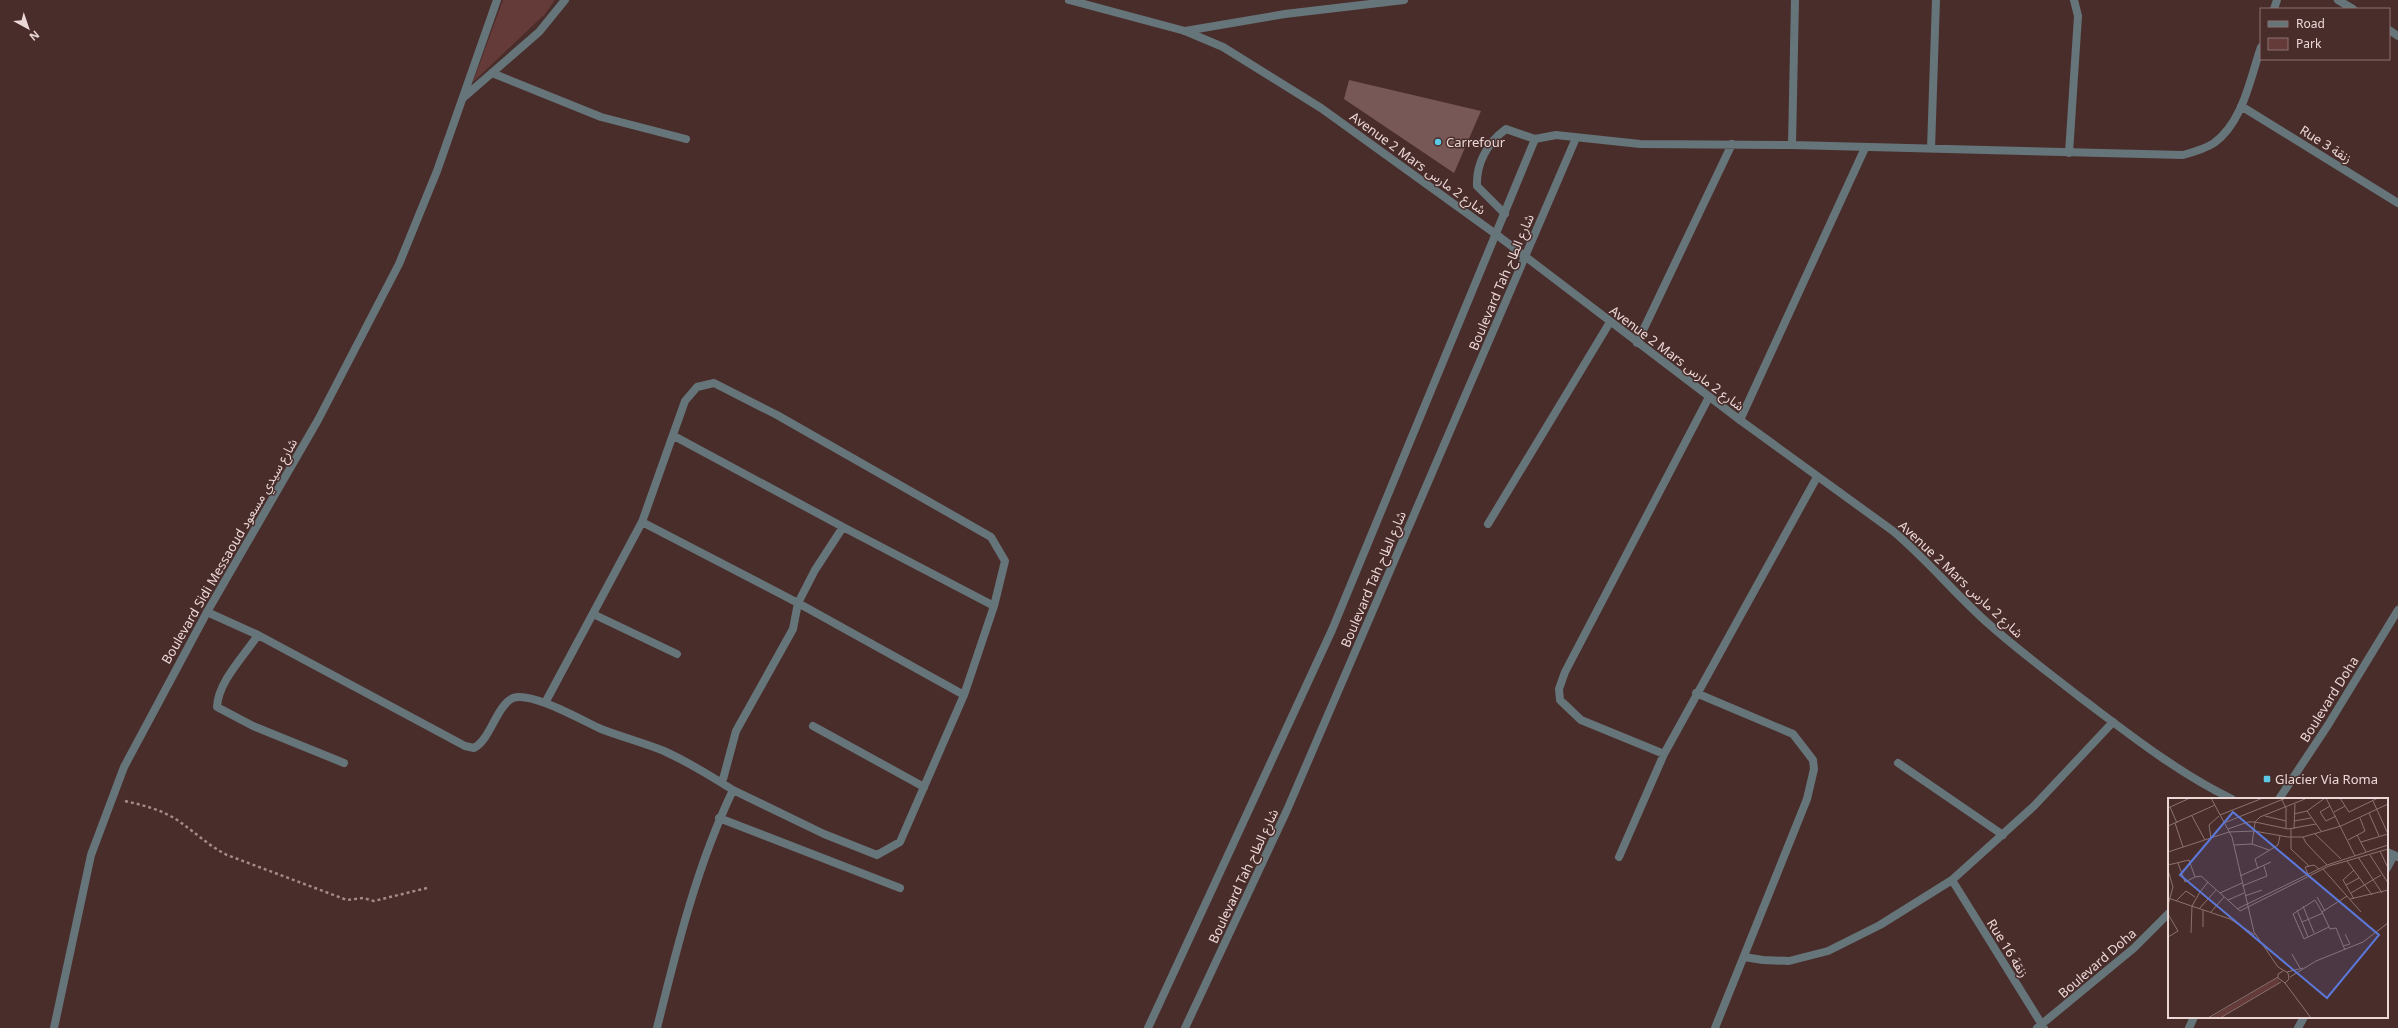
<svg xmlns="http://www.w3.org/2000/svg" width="2398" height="1028" viewBox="0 0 2398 1028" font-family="'Noto Sans','Noto Sans Arabic',sans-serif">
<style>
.green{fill:#653b39}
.building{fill:#785856}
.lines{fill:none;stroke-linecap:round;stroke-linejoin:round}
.path{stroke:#a28b89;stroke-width:2.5;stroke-dasharray:3 3;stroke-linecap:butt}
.service{stroke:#66757a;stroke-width:8}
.minor{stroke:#66757a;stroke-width:8}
.tertiary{stroke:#66757a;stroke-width:8}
.poi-dot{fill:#5bc8e6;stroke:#492d2b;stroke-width:1.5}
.labels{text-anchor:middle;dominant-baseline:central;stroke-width:3;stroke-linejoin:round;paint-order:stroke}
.poi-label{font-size:13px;fill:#ecd9d7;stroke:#492d2b;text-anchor:start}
.street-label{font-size:13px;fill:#ecd9d7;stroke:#492d2b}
.inset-road{fill:none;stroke:#8a7270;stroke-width:1}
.view{fill:#5b78d8;fill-opacity:0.15;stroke:#5b78d8;stroke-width:2}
.inset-edge{fill:none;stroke:#ecd9d7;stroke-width:2}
</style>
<rect width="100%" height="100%" fill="#492d2b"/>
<path class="green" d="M503 0H555L545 14 473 82Z"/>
<path class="building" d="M1349 80 1481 111 1454 173 1344 99Z"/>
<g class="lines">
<path class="path" d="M125 801C142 805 159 809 174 818 193 830 207 845 227 855L347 900 363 898 374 901 427 888"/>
<path class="service" d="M1505 214 1477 186C1476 164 1487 143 1506 129L1535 139
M593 614 677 654
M813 726 924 787"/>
<path class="minor" d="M2338 0 2353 9
M2274 9 2277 0
M2389 30 2398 36
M1185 31 1285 14 1404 0
M492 73 601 117 686 139
M2241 106 2398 203
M1535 139 1556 135 1640 144 1792 145 2183 155C2194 152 2205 149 2214 143 2243 122 2250 79 2261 47
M1792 145 1795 0
M1931 149 1936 0
M2069 153 2078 16 2074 0
M1637 343 1732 144
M1740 420 1865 148
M674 436 843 527
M642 522 798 603 964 695
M1488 524 1610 322
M207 612 258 635 465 746 474 748C491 739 496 706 513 698 531 691 583 721 601 729 622 737 644 743 664 751 688 762 711 776 733 790 697 865 677 947 657 1028
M258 635C244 656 218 682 217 707L253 726 344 763
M1696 693 1793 734 1813 760 1814 769 1807 799 1715 1028
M545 703 642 522 685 401 697 387 714 383 777 415 991 537 1005 561 994 606 964 695 900 842 877 855 824 834 733 790
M1664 754 1581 720 1560 700 1559 689 1565 672 1709 397
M1898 763 2003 835
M722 783 736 731 793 629 798 603 815 570 843 527 994 606
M2279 799 2328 725 2398 610
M719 818 900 888
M1619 857 1664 754 1817 477
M2387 868 2394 855
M1952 880 2044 1028
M1744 957 1763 960 1789 961 1828 951 1880 925 1952 880 2034 806 2113 722
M2037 1028 2134 948 2169 913
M2189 1028 2194 1017
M2298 1028 2304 1017"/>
<path class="tertiary" d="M1069 0 1185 31 1223 47 1321 108 1497 235 1740 420 1893 531C1924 557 1950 588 1980 616 2012 646 2047 671 2081 698 2129 734 2178 773 2232 799
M463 98 539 32 565 0
M2387 852 2398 857
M54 1028 91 855 124 767 207 612 318 420 399 264 437 171 497 0
M1148 1028 1332 630 1535 139
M1185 1028 1287 810 1576 138"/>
</g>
<g class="poi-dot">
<circle cx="1438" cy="142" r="4"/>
<rect x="2263" y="775" width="8" height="8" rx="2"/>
</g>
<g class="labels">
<g class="poi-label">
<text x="1446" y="142">Carrefour</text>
<text x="2275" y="779">Glacier Via Roma</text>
</g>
<g class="street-label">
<text transform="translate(2326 144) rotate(32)">Rue 3 زنقة</text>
<text transform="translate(1418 163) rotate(36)">Avenue 2 Mars شارع 2 مارس</text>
<text transform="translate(1501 282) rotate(-67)">Boulevard Tah شارع الطاح</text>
<text transform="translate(1677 358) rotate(37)">Avenue 2 Mars شارع 2 مارس</text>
<text transform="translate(229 551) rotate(-60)">Boulevard Sidi Messaoud شارع سيدي مسعود</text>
<text transform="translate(1373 579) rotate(-67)">Boulevard Tah شارع الطاح</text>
<text transform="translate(1961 579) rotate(43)">Avenue 2 Mars شارع 2 مارس</text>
<text transform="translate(2329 699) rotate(-58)">Boulevard Doha</text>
<text transform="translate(1243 876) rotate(-65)">Boulevard Tah شارع الطاح</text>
<text transform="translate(2008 948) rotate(58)">Rue 16 زنقة</text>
<text transform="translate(2097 963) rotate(-41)">Boulevard Doha</text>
</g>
</g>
<g transform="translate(2168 798)">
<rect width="220" height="220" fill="#492d2b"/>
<path d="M109 180 112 184 51 220H42Z" fill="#653b39"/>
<path class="inset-road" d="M43 0 64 39 86 134 110 169 120 175 121 181 117 185 110 180V176L115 173M113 0 118 10V31M158 0 187 58M172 0 181 14 210 0M205 3 220 36M162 8 152 14 158 23 168 18M2 9 9 25M0 10 22 0M139 13 153 33M166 14 177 8M201 15 211 38M126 16 139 13 157 0M52 17 95 0M24 18 37 42M97 18 118 23M126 23 143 20M7 25 15 49M56 25 118 0M0 28 47 7M60 31 80 24H87L92 19 137 1M123 31V51L141 68M126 31 127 6M147 36 173 61M189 37 198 54M135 39 138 45 159 67M43 40 41 27 51 18M180 42 197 33 192 20M193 44 220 36M84 46 87 24 120 31 148 26M66 47 84 46 101 52M212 53 220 70M0 54 61 34 86 33 120 39H135L173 28 220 6M202 57 220 85M190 59 214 95M179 63 204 97M10 65 17 84 27 79 33 78 72 113 161 68 220 51M0 67 21 62 27 79M90 71 87 61 110 47 112 38M155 71 193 114M0 72 5 89 0 107M186 72 175 82 186 101M140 76 137 69 146 67 151 71M72 78 103 64M178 87 191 80M74 88 99 78 96 68M52 95 74 85M183 95 213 77M77 98 94 92M149 99 157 113M0 100 62 121 87 137M40 101 32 94 40 84M182 101 220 92M60 102 76 95M8 103 18 93 27 99M135 108 146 135M31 111 48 92M69 111 159 67 220 47M35 112V129M129 112 134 124 155 115M43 114 56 99M154 114 147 102 125 116 136 141 161 129M0 116 10 133 0 139M134 124 140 139M23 135 24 108 32 94M175 148 182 146 177 136M177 152 168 130 162 131 154 114 179 98M124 156 132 170M119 174 135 170M122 179 148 163 195 144 220 125M117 185 143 220M40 220 110 179M52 220 113 184"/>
<path class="view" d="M65 14 211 137 159 200 12 77Z"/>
<rect width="220" height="220" class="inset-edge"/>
</g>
<rect x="2260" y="8" width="130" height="52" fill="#492d2b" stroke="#8a7270"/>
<rect x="2268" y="21" width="20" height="6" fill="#66757a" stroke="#8a7270"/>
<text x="2296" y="28" font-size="12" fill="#ecd9d7">Road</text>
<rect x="2268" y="38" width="20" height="12" fill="#653b39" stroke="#8a7270"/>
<text x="2296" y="48" font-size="12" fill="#ecd9d7">Park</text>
<g transform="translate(28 28) rotate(140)" stroke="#492d2b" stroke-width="3" paint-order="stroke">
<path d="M0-3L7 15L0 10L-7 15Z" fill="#ecd9d7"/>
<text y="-6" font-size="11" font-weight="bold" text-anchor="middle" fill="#ecd9d7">N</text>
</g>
</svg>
